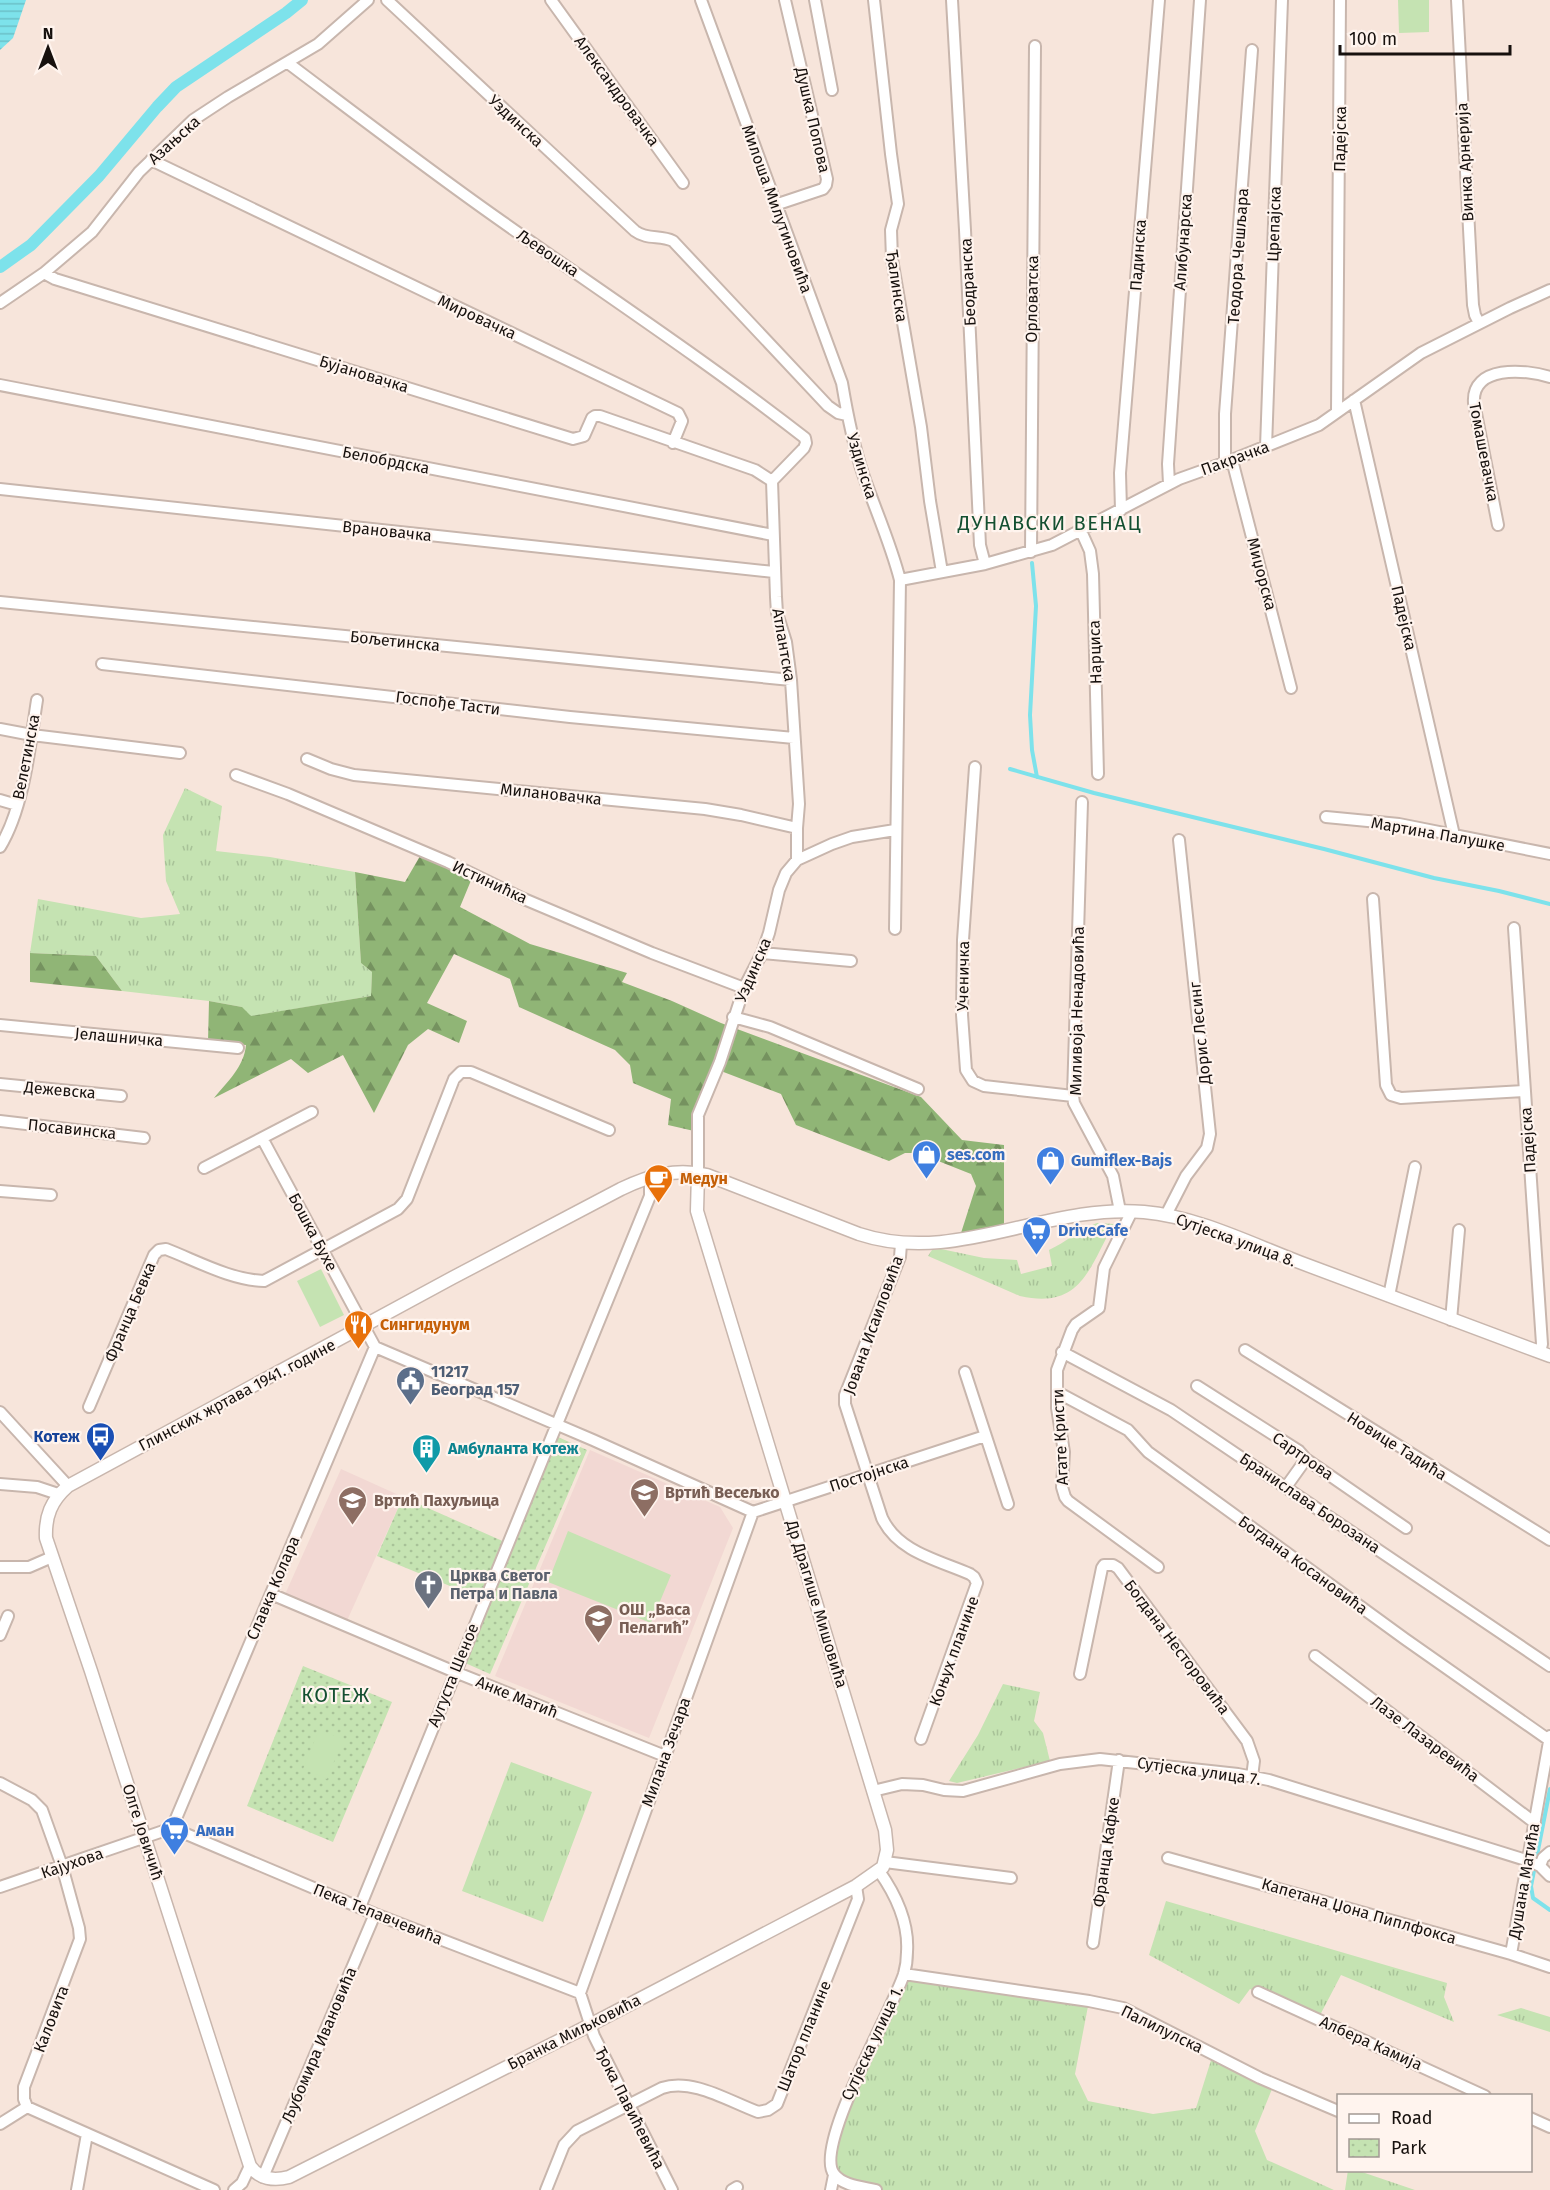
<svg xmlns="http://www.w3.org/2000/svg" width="1550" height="2190" viewBox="0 0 1550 2190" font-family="'Fira Sans',sans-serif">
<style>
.education{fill:#f2d8d3}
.grass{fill:url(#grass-tufts)}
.forest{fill:url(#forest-firs)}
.park{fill:url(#park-dots)}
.pitch{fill:#c5e3b2}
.water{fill:url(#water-rules)}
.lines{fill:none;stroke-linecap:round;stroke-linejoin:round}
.stream{stroke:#7de2eb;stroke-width:4}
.canal{stroke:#7de2eb;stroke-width:12}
.minor-casing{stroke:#c8b6ad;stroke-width:14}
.tertiary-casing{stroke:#c8b6ad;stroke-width:15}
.minor{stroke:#fff;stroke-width:10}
.tertiary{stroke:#fff;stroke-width:12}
.labels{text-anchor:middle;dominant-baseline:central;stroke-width:4.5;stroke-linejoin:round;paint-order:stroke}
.street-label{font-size:16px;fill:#17110e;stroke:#fff4ee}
.shop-label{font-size:16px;font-weight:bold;fill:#366cbe;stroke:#fff4ee;text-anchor:start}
.food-label{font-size:16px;font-weight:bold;fill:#c56008;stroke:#fff4ee;text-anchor:start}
.service-label{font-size:16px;font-weight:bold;fill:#4e5e75;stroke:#fff4ee;text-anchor:start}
.transit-label{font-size:16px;font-weight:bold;fill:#164399;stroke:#fff4ee;text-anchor:end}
.culture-label{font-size:16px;font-weight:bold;fill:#0d838f;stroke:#fff4ee;text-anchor:start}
.education-label{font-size:16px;font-weight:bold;fill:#785e54;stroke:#fff4ee;text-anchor:start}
.worship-label{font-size:16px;font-weight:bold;fill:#5b616d;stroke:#fff4ee;text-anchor:start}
.quarter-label{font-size:20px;letter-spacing:1.5px;fill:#145031;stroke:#fff4ee}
</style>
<defs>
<pattern id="grass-tufts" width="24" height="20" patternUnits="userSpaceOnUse" patternTransform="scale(1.5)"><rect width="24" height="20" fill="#c5e3b2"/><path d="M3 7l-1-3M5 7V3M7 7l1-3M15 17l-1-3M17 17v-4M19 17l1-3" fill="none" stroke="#a8c298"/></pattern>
<pattern id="forest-firs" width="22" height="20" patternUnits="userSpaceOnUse" patternTransform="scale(1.5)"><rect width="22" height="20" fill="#90b576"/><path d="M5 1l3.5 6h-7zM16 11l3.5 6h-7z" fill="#75925f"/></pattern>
<pattern id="park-dots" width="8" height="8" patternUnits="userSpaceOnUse" patternTransform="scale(1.5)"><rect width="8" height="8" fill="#c5e3b2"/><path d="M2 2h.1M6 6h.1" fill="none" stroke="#a8c298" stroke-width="1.8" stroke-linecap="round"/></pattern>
<pattern id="water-rules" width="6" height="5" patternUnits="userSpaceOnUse" patternTransform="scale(1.5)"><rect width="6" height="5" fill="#7de2eb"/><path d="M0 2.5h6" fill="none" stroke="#6bc1c8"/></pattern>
</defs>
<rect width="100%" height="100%" fill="#f7e5db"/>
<path class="education" d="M590 1450 720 1507 733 1528 649 1738 495 1676Z
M341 1469 403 1497 345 1625 283 1599Z"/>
<path class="grass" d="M185 788 222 806 216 851 270 857 355 872 361 963 372 972 371 996 241 1018 242 1007 209 1001 122 991 96 956 30 953 38 899 141 918 180 914 166 881 163 835Z
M1097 1223 1114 1224C1089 1267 1082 1310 1020 1296L928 1256 932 1250 941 1249 984 1258 1017 1260 1021 1274 1052 1266 1049 1250C1066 1242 1079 1230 1097 1223Z
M1003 1684 1040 1692 1034 1721 1043 1733 1050 1761 957 1783 949 1781 978 1735Z
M511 1762 592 1792 543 1922 462 1891Z
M1166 1901 1447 1983 1444 1997 1454 2022 1341 1975 1318 2019 1250 1989 1239 2004 1149 1955Z
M904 1974 1089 2001 1075 2074 1088 2101 1153 2114 1196 2108 1213 2054 1274 2084 1255 2131 1267 2160 1334 2190H877L834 2175 833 2141Z
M1521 2008 1550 2017V2032L1497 2015Z
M1348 2170 1359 2171 1415 2190H1345Z"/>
<path class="forest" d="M420 856 472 878 460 907 530 944 627 973 622 982 672 1001 721 1023 921 1097 962 1140 1004 1145V1224L961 1233 976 1186 971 1174 918 1153H905L889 1161 796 1125 781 1094 713 1068 694 1131 668 1125 671 1099 633 1083 630 1065 615 1050 519 1007 510 979 454 954 427 1003 467 1021 459 1043 428 1029 408 1045 374 1113 343 1055 308 1073 291 1059 214 1098C227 1082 244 1067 246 1045L208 1042 209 1001 242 1007 251 1016 371 996 372 972 361 963 355 872 405 882Z
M30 953 96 956 122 991 30 982Z"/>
<path class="park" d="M558 1437 587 1450 490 1674 463 1662Z
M403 1497 507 1543 484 1600 377 1556Z
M303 1666 392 1702 333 1842 247 1806Z"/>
<path class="pitch" d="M1398 0H1429V32L1399 33Z
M321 1269 344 1315 320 1327 297 1281Z
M568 1531 671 1575 651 1623 548 1582Z
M319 1730 343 1739 327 1779 303 1769Z"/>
<path class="water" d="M0 0H26L13 38 0 50Z"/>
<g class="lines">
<path class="stream" d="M1032 563 1036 606 1030 715 1032 750 1037 777
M1010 769 1094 793 1324 849 1434 878 1499 891 1550 904
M1550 1789 1531 1886 1533 1898 1550 1910"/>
<path class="canal" d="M0 267 31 245 99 176 157 107 176 87 286 13 302 0"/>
<defs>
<path id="minor" d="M387 0 635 231C647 240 660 235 673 241L828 406 838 413 847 415
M551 0 683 183
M701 0 842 383C847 413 853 444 863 474 875 509 891 544 900 580L895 929
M815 0 832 90
M874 0 891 154 898 204 891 230 892 259 921 427 930 501 942 572
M952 0 965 230 980 545 985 564
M1457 0 1473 305 1475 315 1479 323
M288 63C357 115 426 168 497 218 600 291 705 360 805 438L806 443 804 448 772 481 776 597 777 613 786 642 791 680 799 804 797 828V860
M151 160 678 413 682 421 673 443
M775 205 823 189 826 185 827 179 785 0
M44 273 55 279 573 439 584 436 592 418 595 416H600L755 470 772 481
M0 303 44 273 92 232 139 172 193 120 228 97 318 44 368 0
M0 385 773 535
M1354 400 1454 835
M1337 412 1340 0
M1266 447 1282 0
M1232 460 1291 688
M1225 463V414L1252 50
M1169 484 1168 464 1200 0
M0 489 774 572
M1121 510 1120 473 1159 0
M1498 525 1474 403C1471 365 1525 369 1550 377
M1081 531 1090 551 1093 574 1098 774
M1031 552 1035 46
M900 580 985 564 1052 545 1179 479 1232 460 1319 425 1421 353 1510 308 1550 290
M0 602 791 680
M102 664 570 717 794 738
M0 729 32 735 180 753
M307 759 331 769 354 775 705 809 741 815 797 828
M975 767 963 940 962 1015 966 1070 973 1081 984 1086 1073 1096
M236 775 288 794 448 862 524 899 652 953 744 988
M0 800 17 805
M1082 802 1073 1096 1074 1103 1113 1176 1120 1211
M1326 817 1399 824 1550 854
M0 847C24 808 30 745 37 700
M1373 899 1386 1085 1391 1095 1401 1098 1524 1091
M1514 928 1542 1344 1540 1352
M762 953 851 961
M733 1017 770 1027 918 1089
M0 1025 238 1048
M0 1084 121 1096
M0 1121 144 1138
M262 1138 375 1347 593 1440 753 1512
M204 1168 312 1112
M698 1173V1115L720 1062 744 988 762 953 769 933 779 890 786 873 797 860 832 844 852 837 895 830
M0 1191 51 1195
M1132 1211 1104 1268 1099 1308 1076 1324 1072 1330 1057 1370V1408L1064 1452 1062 1487 1065 1497 1068 1501 1158 1567
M1166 1215 1186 1176 1207 1148 1210 1134 1179 840
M901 1244 900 1257 845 1395V1404L882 1518C898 1552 938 1560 970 1574L974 1577 977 1583 921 1739
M1389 1296 1415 1167
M1451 1320 1459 1230
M1245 1350 1550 1540
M1062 1352 1171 1410 1550 1666
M965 1372 1008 1504
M1197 1386 1299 1451 1306 1459 1406 1528
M1057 1392 1128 1430 1148 1452 1405 1639 1549 1740
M89 1407 154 1255 159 1250 166 1249C197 1261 231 1280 264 1281L398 1209 407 1199 454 1079 461 1072H471L609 1130
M0 1412 68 1486
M0 1484 37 1487 58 1494
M1286 1487 1306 1459
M753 1512 985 1436
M0 1567H29L52 1557
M271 1594 455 1672 665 1756
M0 1635 8 1616
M1315 1656 1535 1823
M1080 1674 1102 1568 1104 1565H1113L1118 1568 1247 1741 1254 1761 1252 1777
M0 1783 32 1800 42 1810 62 1866 79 1928 80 1939 24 2087V2099L27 2107 214 2190
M873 1791 902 1784 923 1785 944 1790 963 1791 1060 1764 1100 1759 1238 1774 1269 1780 1529 1861 1540 1866 1550 1876
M172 1828 375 1347
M1168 1858 1511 1954 1550 1967
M885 1862 1011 1878
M1540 1866 1543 1858 1550 1852
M0 1887 172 1828 375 1914 580 1993 594 2036 672 2190
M360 1907 650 1196V1176
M1093 1943 1119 1760
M1511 1954 1550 1736
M904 1974 1089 2001 1123 2008 1260 2078 1338 2111
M1258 1992 1485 2096
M580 1993 753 1512
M1530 2118 1550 2127
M0 2124 27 2107
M263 2177 375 1914
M77 2190 87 2134
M234 2190 242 2183 250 2166
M546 2190 564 2145 577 2131 662 2088C693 2078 728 2101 758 2112L768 2110 777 2104 858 1899 856 1886
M732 2190 737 2187
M831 2190 834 2175
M876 2190C863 2187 843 2186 834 2174 813 2147 893 2009 904 1974 906 1967 907 1959 907 1952 909 1922 896 1895 879 1871"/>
<path id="tertiary" d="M698 1173 697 1211 885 1830 887 1850 883 1867 856 1886 590 2025 289 2177C274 2181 259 2179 250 2166L91 1671 46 1538C45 1516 51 1501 68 1486L452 1278 621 1189C650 1175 676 1168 707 1175L859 1234C956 1266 1046 1203 1144 1212 1198 1217 1249 1243 1299 1262 1383 1294 1467 1325 1550 1356"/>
</defs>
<use href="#minor" class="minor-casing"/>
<use href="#tertiary" class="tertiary-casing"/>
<use href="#minor" class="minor"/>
<use href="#tertiary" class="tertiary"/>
</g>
<defs>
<symbol id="shop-pin" viewBox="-11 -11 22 30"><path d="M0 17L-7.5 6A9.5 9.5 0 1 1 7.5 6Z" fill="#3f7fe0" stroke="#fff4ee"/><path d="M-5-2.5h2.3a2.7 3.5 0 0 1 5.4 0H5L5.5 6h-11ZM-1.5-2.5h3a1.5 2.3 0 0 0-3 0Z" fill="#fff"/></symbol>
<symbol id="cafe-pin" viewBox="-11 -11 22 30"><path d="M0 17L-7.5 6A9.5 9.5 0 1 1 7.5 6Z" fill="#e8710a" stroke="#fff4ee"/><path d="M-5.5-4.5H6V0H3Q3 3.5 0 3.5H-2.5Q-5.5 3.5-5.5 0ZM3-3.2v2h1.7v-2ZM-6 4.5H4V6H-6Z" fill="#fff"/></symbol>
<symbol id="supermarket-pin" viewBox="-11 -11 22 30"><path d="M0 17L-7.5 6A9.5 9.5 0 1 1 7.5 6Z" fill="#3f7fe0" stroke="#fff4ee"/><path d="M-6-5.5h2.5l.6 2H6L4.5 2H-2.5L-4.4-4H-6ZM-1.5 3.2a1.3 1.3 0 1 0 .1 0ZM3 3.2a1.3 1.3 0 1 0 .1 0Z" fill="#fff"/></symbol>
<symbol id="restaurant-pin" viewBox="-11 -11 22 30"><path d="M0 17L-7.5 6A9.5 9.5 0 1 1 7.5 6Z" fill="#e8710a" stroke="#fff4ee"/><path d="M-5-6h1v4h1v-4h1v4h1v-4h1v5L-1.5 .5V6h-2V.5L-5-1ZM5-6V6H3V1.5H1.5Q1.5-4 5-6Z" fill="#fff"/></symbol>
<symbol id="civic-pin" viewBox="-11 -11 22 30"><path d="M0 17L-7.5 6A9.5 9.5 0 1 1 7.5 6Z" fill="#5c6f8a" stroke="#fff4ee"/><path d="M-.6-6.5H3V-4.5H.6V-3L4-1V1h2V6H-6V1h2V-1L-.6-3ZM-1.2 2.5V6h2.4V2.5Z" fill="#fff"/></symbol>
<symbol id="bus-pin" viewBox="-11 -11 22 30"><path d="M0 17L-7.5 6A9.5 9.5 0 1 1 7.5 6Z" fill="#1a4fb4" stroke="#fff4ee"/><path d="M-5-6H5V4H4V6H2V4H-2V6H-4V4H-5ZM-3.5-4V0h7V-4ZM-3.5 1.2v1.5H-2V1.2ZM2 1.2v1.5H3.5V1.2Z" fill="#fff"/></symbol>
<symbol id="building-pin" viewBox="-11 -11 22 30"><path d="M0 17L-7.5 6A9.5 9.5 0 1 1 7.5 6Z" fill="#0f9aa8" stroke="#fff4ee"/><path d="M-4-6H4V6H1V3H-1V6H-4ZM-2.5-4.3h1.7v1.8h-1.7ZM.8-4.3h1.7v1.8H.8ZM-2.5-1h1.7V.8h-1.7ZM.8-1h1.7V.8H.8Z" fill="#fff"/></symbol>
<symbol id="school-pin" viewBox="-11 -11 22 30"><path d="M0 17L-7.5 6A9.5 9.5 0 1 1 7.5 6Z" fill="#8d6e63" stroke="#fff4ee"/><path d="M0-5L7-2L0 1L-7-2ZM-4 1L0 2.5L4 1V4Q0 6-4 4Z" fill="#fff"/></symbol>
<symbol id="church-pin" viewBox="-11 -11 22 30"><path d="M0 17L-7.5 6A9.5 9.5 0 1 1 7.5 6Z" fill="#6b7280" stroke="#fff4ee"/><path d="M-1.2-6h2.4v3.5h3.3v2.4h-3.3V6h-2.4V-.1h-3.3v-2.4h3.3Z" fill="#fff"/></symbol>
</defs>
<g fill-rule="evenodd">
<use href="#shop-pin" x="910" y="1138" width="33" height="45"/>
<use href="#shop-pin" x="1034" y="1144" width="33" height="45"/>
<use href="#cafe-pin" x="642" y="1162" width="33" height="45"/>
<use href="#supermarket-pin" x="1020" y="1214" width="33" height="45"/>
<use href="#restaurant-pin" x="342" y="1308" width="33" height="45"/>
<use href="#civic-pin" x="394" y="1364" width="33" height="45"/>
<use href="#bus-pin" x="84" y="1420" width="33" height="45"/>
<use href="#building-pin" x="410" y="1432" width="33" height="45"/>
<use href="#school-pin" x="628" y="1476" width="33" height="45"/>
<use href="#school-pin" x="336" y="1484" width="33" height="45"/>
<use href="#church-pin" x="412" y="1568" width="33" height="45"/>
<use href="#school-pin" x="582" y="1602" width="33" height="45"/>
<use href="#supermarket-pin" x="158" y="1814" width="33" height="45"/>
</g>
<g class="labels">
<g class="street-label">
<text transform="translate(617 91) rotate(54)">Александровачка</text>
<text transform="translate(813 120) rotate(77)">Душка Попова</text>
<text transform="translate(516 121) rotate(43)">Уздинска</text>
<text transform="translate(1340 139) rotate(-89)">Падејска</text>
<text transform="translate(174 140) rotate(-42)">Азањска</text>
<text transform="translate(1465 162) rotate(-93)">Винка Арнерија</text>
<text transform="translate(777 209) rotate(70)">Милоша Милутиновића</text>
<text transform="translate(1274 224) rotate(-88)">Црепајска</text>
<text transform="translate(1183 242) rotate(-86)">Алибунарска</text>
<text transform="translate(548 253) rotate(34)">Љевошка</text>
<text transform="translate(1138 255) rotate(-86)">Падинска</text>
<text transform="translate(1238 256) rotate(-86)">Теодора Чешљара</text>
<text transform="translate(968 282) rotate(-93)">Беодранска</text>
<text transform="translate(897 286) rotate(82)">Ђалинска</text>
<text transform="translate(1032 299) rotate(-89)">Орловатска</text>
<text transform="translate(477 317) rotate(25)">Мировачка</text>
<text transform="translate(364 374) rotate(17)">Бујановачка</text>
<text transform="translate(1484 452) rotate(79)">Томашевачка</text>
<text transform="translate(1235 458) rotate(-20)">Пакрачка</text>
<text transform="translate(386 460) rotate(11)">Белобрдска</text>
<text transform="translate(862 466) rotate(73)">Уздинска</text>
<text transform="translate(387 531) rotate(6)">Врановачка</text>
<text transform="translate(1262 574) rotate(75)">Миџорска</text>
<text transform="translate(1404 618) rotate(77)">Падејска</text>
<text transform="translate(395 641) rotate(6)">Бољетинска</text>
<text transform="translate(784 645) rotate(80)">Атлантска</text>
<text transform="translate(1095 652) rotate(-92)">Нарциса</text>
<text transform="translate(448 703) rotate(7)">Госпође Тасти</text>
<text transform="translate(26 757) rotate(-79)">Велетинска</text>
<text transform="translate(551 794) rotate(6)">Милановачка</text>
<text transform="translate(1438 834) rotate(10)">Мартина Палушке</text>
<text transform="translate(490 882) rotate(25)">Истинићка</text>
<text transform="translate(753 970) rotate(-67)">Уздинска</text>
<text transform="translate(963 976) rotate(-89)">Ученичка</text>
<text transform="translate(1077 1011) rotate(-89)">Миливоја Ненадовића</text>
<text transform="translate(1200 1033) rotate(-96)">Дорис Лесинг</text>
<text transform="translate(119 1037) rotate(5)">Јелашничка</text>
<text transform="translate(60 1090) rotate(5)">Дежевска</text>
<text transform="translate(72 1129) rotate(6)">Посавинска</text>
<text transform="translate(1528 1140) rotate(-94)">Падејска</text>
<text transform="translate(313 1232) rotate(62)">Бошка Бухе</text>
<text transform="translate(1236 1240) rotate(20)">Сутјеска улица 8.</text>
<text transform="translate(130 1312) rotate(-67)">Франца Бевка</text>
<text transform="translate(873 1325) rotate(-70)">Јована Исаиловића</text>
<text transform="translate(237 1395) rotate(-28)">Глинских жртава 1941. године</text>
<text transform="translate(1060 1437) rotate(-93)">Агате Кристи</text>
<text transform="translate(1397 1446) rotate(32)">Новице Тадића</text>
<text transform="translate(1303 1456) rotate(35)">Сартрова</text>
<text transform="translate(869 1474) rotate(-18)">Постојнска</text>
<text transform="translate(1310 1503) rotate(34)">Бранислава Борозана</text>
<text transform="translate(1303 1565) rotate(36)">Богдана Косановића</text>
<text transform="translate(273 1588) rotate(-67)">Славка Колара</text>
<text transform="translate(817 1604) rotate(73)">Др Драгише Мишовића</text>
<text transform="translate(1177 1647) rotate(53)">Богдана Несторовића</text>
<text transform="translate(954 1651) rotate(-70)">Коњух планине</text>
<text transform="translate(453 1675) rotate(-68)">Аугуста Шеное</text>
<text transform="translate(517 1697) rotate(22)">Анке Матић</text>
<text transform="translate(1425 1739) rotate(37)">Лазе Лазаревића</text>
<text transform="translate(666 1752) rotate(-70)">Милана Зечара</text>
<text transform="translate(1199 1771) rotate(8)">Сутјеска улица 7.</text>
<text transform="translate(143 1832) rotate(72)">Олге Јовичић</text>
<text transform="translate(1106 1852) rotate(-82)">Франца Кафке</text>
<text transform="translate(72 1863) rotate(-19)">Кајухова</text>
<text transform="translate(1524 1881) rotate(-80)">Душана Матића</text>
<text transform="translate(1359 1911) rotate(16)">Капетана Џона Пиплфокса</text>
<text transform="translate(378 1914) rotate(22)">Пека Тепавчевића</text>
<text transform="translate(51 2019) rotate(-69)">Каловита</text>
<text transform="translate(1162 2029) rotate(26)">Палилулска</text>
<text transform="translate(574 2032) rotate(-27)">Бранка Миљковића</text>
<text transform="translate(804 2036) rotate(-68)">Шатор планине</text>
<text transform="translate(872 2043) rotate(-65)">Сутјеска улица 1.</text>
<text transform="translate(1371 2043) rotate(24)">Албера Камија</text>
<text transform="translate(319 2045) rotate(-67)">Љубомира Ивановића</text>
<text transform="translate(630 2108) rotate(63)">Ђока Павићевића</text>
</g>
<g class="shop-label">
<text x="947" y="1154">ses.com</text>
<text x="1071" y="1160">Gumiflex-Bajs</text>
<text x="1058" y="1230">DriveCafe</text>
<text x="196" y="1830">Аман</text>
</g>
<g class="food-label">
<text x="680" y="1178">Медун</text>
<text x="380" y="1324">Сингидунум</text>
</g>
<g class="service-label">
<text x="431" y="1371">11217<tspan x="431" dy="18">Београд 157</tspan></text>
</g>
<g class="transit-label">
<text x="80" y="1436">Котеж</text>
</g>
<g class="culture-label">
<text x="448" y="1448">Амбуланта Котеж</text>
</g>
<g class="education-label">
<text x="665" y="1492">Вртић Весељко</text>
<text x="374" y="1500">Вртић Пахуљица</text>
<text x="619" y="1609">ОШ „Васа<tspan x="619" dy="18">Пелагић”</tspan></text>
</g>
<g class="worship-label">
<text x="450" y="1575">Црква Светог<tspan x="450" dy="18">Петра и Павла</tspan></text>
</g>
<g class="quarter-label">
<text x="1050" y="523">ДУНАВСКИ ВЕНАЦ</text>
<text x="336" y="1695">КОТЕЖ</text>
</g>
</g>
<rect x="1337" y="2094" width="195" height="78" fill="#fff4ee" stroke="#a29994" stroke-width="1.5"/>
<rect x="1349" y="2114" width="30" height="9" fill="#ffffff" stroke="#a29994" stroke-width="1.5"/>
<text x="1391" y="2124" font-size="18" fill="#17110e">Road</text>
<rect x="1349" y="2139" width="30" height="18" fill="url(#park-dots)" stroke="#a29994" stroke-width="1.5"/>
<text x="1391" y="2154" font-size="18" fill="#17110e">Park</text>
<g transform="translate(48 48)" stroke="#fff4ee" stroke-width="4.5" paint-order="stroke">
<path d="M0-4.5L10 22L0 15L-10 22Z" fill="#17110e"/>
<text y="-9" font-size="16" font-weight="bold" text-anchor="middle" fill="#17110e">N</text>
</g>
<path d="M1340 45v9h170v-9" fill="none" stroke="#17110e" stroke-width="3"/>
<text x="1349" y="45" font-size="18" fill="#17110e" stroke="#fff4ee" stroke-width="4.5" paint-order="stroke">100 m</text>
</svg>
